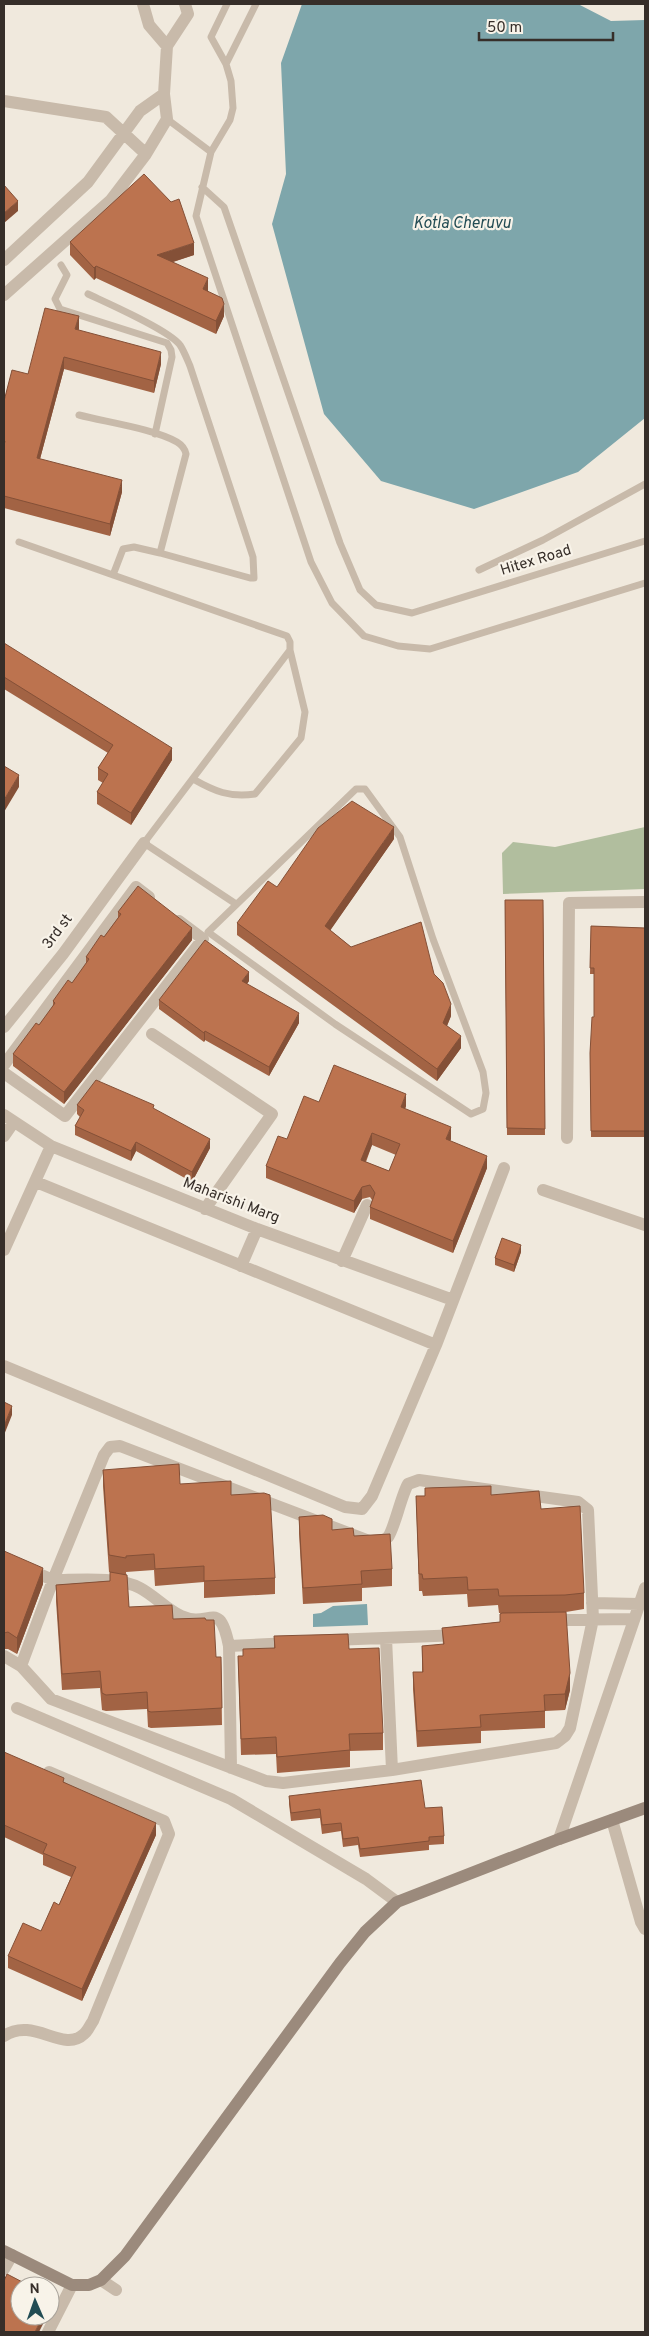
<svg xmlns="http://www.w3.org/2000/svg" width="649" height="2336" viewBox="0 0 649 2336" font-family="Overpass,sans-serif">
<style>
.green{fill:#b1be9e}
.water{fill:#7ea6ab}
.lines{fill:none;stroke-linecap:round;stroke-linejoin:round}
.lane{stroke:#c8baaa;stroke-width:7}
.street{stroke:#c8baaa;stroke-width:12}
.secondary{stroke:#9b8a7c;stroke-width:12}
.wall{fill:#a26344;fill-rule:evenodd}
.shaded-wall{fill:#845037}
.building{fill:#bc734f;stroke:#845037;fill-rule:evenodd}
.labels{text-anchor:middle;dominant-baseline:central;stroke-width:4.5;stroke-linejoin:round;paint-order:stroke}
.street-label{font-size:15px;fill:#362e29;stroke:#f8f3e9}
.water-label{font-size:16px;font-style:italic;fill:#224c54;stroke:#f8f3e9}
</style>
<rect width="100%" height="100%" fill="#f0e9dd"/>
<path class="green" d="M645 827V889L503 894 502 853 513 842 555 847Z"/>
<path class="water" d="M302 4H578L611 21 645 20V418L578 472 474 509 381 481 324 414 272 224 286 174 281 63Z
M367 1604 368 1625 313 1627V1614L321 1613 333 1606Z"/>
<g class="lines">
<path class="lane" d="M227 4 211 37 226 64 231 81 233 108 230 120 211 152 196 216 311 562 332 603 364 636 398 646 430 649 645 583
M226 64 256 4
M167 119 211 152
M202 187 224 207 340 543 360 590 376 605 412 613 645 541
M61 265 67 275 55 299 60 309 167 343 171 350 172 357 155 434
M79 415C106 422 155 429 177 442 182 445 185 449 186 454L160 553 250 578H254L253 557 190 366C187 359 184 351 180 345 169 330 107 303 88 294
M19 542 287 636 290 642V650L144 843 236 904
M479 570 543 540 645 484
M113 575 123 549 134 547 160 553
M193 779C214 791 230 798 255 794L301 738 305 712 290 650
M356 789H365L400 837 433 939 483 1072 486 1093 483 1109 471 1114 335 1024 208 932Z"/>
<path class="street" d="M143 4 149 25 167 46
M4 101 106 117 146 154
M4 260 88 182 140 111 164 94
M4 295 111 200 146 154 167 119 164 94 167 46 188 14 185 4
M4 1027 63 954 144 843
M152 1034 272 1114 205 1209
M4 1065 136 887 149 897
M4 1073 65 1116 203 939 179 921
M4 1115 51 1146 257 1229 453 1300
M4 1136 13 1123
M567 1138 569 903 645 902
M36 1182 436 1345
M543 1190 645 1225
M4 1250 51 1146
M342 1261 367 1205
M241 1266 257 1229
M4 1366 345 1507 362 1509 372 1496 436 1345 504 1168
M4 1559 53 1580 104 1455 110 1447 120 1446 372 1542C378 1541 383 1542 388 1537 394 1530 401 1496 408 1484L419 1480 578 1502 588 1510 593 1619 570 1728 565 1736 556 1743 392 1770 283 1783 266 1781 51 1699 21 1666 4 1656
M592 1603 639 1604
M550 1620 634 1619
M386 1638 392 1770
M332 1640 460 1635
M229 1646 231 1768
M21 1666 53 1580C78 1580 118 1576 140 1588 155 1596 166 1609 181 1616 210 1629 219 1597 229 1646L290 1643
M17 1708 231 1799 366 1879 397 1902
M612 1820 641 1922 645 1929
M559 1839 645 1588
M4 2036C34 2016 63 2054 84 2034 88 2031 90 2025 93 2021L169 1834 164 1821 49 1772
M4 2269 12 2255
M101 2280 116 2290
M48 2332 72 2285"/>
<path class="secondary" d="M4 2251 72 2285H89L101 2280 125 2256 340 1963 365 1932 397 1902 559 1839 645 1808"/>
</g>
<path class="wall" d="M70 242 194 255 173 262 208 291 224 316 216 334 96 278 94 280 70 255Z
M79 329 78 330 161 364 154 393 64 369 40 459 122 492 110 536 4 508V401L28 374Z
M4 643 172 760 131 825 97 804V792L103 783 98 780V768L108 753 4 689Z
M394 839 330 930 351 947 434 974 451 1016 447 1026 461 1048 437 1081 237 935V923L277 887Z
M505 900H543L545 1135H507Z
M118 912 192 940 64 1104 13 1066V1054L39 1025 53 1007V1001L72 983 86 964V957L104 937 118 918Z
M591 926 645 928V1137H591L590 1053 594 1017V974H590Z
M249 981 247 984 299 1023 269 1076 205 1040 204 1042 159 1009V1000Z
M319 1102 406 1106 405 1109 451 1139 450 1141 487 1168 453 1253 370 1219V1207L372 1200 370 1197 362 1199 354 1213 266 1178V1166ZM372 1145 396 1155 389 1171 366 1162Z
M77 1105 154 1109 210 1148 192 1182 136 1151 131 1161 75 1135V1126L80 1117 77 1114Z
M521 1252 514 1272 495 1265V1258Z
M103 1470 180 1484 231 1495 275 1578V1594L204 1598V1582L155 1586 154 1570 126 1572 129 1607 173 1619 216 1657H221L222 1725 151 1728 148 1727 147 1709 106 1711 102 1710 100 1688 62 1690 56 1601V1585L110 1581V1572H109L103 1486Z
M491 1495 584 1593V1609L566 1612 570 1690 565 1710 545 1711V1728L481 1731V1743L417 1747 413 1689V1672H422V1646L443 1645 442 1628 500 1622V1614L501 1613H499L498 1605 468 1607 467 1594 423 1596 422 1591H419L416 1496Z
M299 1517 332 1530 354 1536 392 1569V1586L362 1588V1601L303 1604 299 1533Z
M4 1551 43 1584 17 1654 8 1649H4Z
M274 1636 349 1649 383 1733V1750L350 1751V1767L277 1773 276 1754 241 1755 238 1656H243L274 1648Z
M4 1752 64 1782 156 1835 82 2001 8 1968V1956L41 1931 59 1905 71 1877 43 1865V1855L4 1837Z
M289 1796 444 1836V1844L429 1845V1850L360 1857 358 1845 343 1847 341 1831 322 1834 320 1818 291 1821 289 1804Z"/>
<path class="shaded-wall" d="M18 201V211L4 223V213Z
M194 243V255L157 267V255Z
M96 266V278L94 280V268Z
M208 278V291L203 301V289Z
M224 304V316L216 334V321Z
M79 316V329L75 341V329Z
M161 352V364L154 393V381Z
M64 357V369L37 470V458Z
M122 480V492L110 536V524Z
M172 748V760L131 825V813Z
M19 775V787L4 812V800Z
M394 827V839L325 938V926Z
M192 928V940L64 1104V1092Z
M249 972V981L242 991V981Z
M451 1004V1016L443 1035V1023Z
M299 1013V1023L269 1076V1067Z
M205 1031V1040L204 1042V1033Z
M461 1036V1048L437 1081V1069Z
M406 1094V1106L401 1119V1107Z
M451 1127V1139L446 1152V1139Z
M372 1133V1145L361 1172V1160Z
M210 1139V1148L192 1182V1172Z
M136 1142V1151L131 1161V1151Z
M487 1156V1168L453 1253V1241Z
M362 1187V1199L354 1213V1201Z
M521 1245V1252L514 1272V1265Z
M12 1406V1415L4 1435V1426Z
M43 1568V1584L17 1654V1638Z
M570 1673V1690L565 1710V1694Z
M156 1823V1835L82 2001V1989Z
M52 2297V2307L50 2310V2301Z
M43 2316H47L39 2332H35Z"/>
<path class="building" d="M144 174 171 202 179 199 194 243 157 255 208 278 203 289 222 298 224 304 216 321 96 266 94 268 70 242Z
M4 185 18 201 4 213Z
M45 308 79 316 75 329 161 352 154 381 64 357 37 458 122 480 110 524 4 496V446L5 441 4 440V401L12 370 28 374Z
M4 643 172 748 131 813 97 792 108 774 98 768 113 745 4 677Z
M4 766 19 775 4 800Z
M352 801 394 827 325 926 351 947 421 922 434 974 443 983 451 1004 443 1023 461 1036 437 1069 237 923 268 881 277 887 318 828Z
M138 886 192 928 64 1092 13 1054 36 1023 39 1025 55 1003 53 1001 68 980 72 983 89 959 86 957 101 935 104 937 121 914 118 912Z
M505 900H543L545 1129 507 1128Z
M591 926 645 928V1131H591L590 1053 592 1017H594V968H590Z
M205 940 249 972 242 981 299 1013 269 1067 205 1031 204 1033 159 1000Z
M334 1065 406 1094 401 1107 451 1127 446 1139 487 1156 453 1241 370 1207 375 1193 370 1185 362 1187 354 1201 266 1166 278 1136 287 1139 304 1096 319 1102ZM372 1133 400 1144 389 1171 361 1160Z
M96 1080 154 1105 153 1108 210 1139 192 1172 136 1142 131 1151 75 1126 84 1110 77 1105Z
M502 1238 521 1245 514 1265 495 1258Z
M4 1402 12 1406 4 1426Z
M179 1464 180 1484 231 1481V1495L264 1493 270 1495 275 1578 204 1581V1566L155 1569 154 1554 126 1556V1558L109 1555 103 1470Z
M491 1486V1495L539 1491 541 1509 580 1506 584 1593 565 1595 499 1596 498 1589 468 1590 467 1577 423 1579 422 1574H419L416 1496H425V1488Z
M323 1515 332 1519V1530L353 1528 354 1536 390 1534 392 1569 361 1571 362 1584 303 1588 299 1517Z
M4 1551 43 1568 17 1638 8 1632 4 1633Z
M110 1572 127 1575 129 1607 172 1605 173 1619 205 1618 206 1620H214L216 1657H221L222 1708 151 1712 148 1711 147 1692 106 1695 102 1693 100 1671 62 1674 56 1585 110 1581Z
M566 1612 570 1673 565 1694 544 1695 545 1711 480 1715 481 1727 417 1731 413 1672H423L422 1646 444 1644 442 1628 500 1622V1614L502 1613Z
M348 1634 349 1649 379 1648 383 1733 349 1734 350 1750 277 1757 276 1737 241 1739 238 1656H243V1649L275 1648 274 1636Z
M4 1752 64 1778 63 1782 156 1823 82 1989 8 1956 23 1923 41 1931 54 1902 59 1905 76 1867 43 1853 47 1844 4 1825Z
M421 1780 425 1808 442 1807 444 1836 429 1837V1841L360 1849 358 1837 343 1839 341 1823 322 1825 320 1809 291 1813 289 1796Z
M7 2274 30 2286H20V2316H43L35 2332H4V2281Z"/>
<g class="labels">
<g class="street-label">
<text transform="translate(536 561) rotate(-17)">Hitex Road</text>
<text transform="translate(58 932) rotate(-53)">3rd st</text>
<text transform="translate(231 1201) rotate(21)">Maharishi Marg</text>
</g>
<g class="water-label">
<text x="462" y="224">Kotla Cheruvu</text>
</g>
</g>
<rect width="649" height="2336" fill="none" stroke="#362e29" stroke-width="10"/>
<g transform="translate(35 2301) rotate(358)"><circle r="24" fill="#f8f3e9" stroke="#aaa49c"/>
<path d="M0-4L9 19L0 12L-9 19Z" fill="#224c54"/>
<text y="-8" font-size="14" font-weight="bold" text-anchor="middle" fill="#362e29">N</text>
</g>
<path d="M479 32v8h134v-8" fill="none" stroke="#362e29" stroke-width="2.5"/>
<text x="487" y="32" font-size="15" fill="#362e29" stroke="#f8f3e9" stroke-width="4" paint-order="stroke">50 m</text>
</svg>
